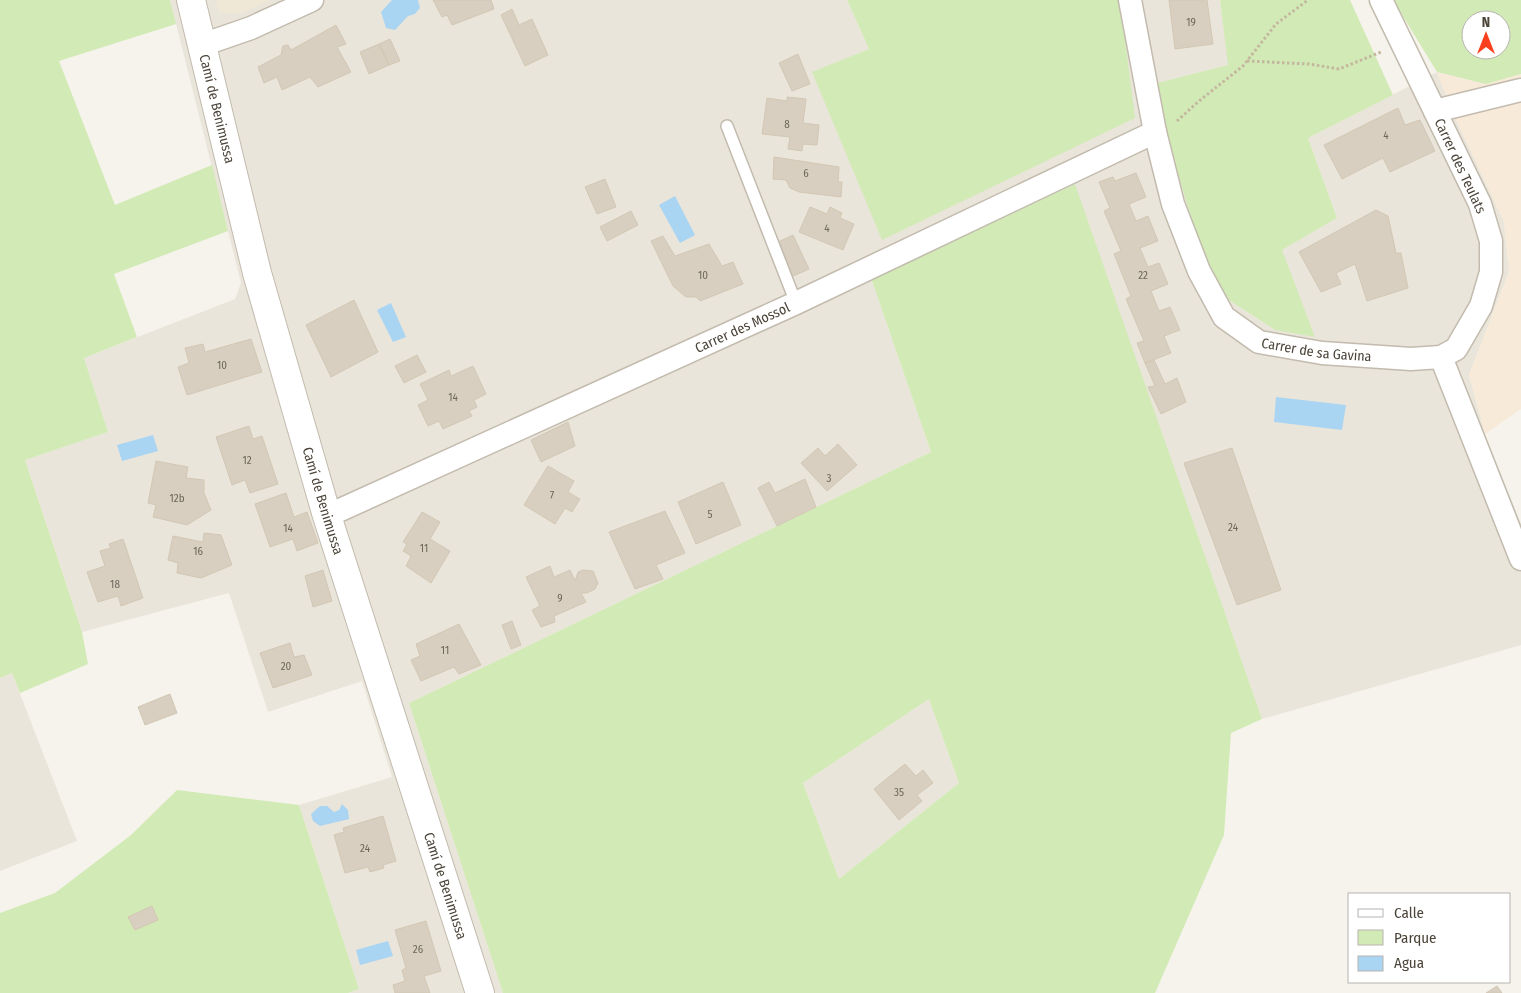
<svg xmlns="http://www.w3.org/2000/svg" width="1521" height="993" viewBox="0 0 1521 993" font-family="'Fira Sans Condensed',sans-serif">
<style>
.residential{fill:#eae5da}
.commercial{fill:#f7ead8}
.education{fill:#efe8d6}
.green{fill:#d2eab5;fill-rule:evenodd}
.water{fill:#a9d4f2}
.building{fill:#d8cfc1;stroke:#d3c7b4}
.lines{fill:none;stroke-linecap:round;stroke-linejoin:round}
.service-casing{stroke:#c2bbae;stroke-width:14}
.minor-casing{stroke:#c2bbae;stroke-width:25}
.tertiary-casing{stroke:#c2bbae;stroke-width:30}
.path{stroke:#c4b79f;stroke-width:3;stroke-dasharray:2.5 2.5;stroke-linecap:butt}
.service{stroke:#fff;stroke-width:11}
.minor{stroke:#fff;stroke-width:22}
.tertiary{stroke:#fff;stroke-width:28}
.labels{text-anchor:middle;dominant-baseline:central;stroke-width:4;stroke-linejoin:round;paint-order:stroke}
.number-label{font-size:11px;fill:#6e675b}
.street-label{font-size:14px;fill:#4b4439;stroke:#fff}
</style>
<rect width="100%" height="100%" fill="#f6f3ec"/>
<path class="residential" d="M170 0H847L869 49 812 73 1120 0H1220L1229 65 1157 83 1199 244 1227 299 1275 330 1282 250 1337 218 1308 138 1437 72 1453 113 1504 222 1509 272 1469 375 1485 434 1521 524V645L1262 719 1074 184 871 278 931 452 409 703 503 993H348L359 989 299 805 392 777 362 681 268 712 229 593 82 632 25 460 108 432 84 358 235 299 241 283Z
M12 673 77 841 0 871V678Z
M929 699 959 783 839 879 803 783Z"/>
<path class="commercial" d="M1437 72 1486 84 1521 74V409L1485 434 1469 375 1509 272 1504 222 1453 113Z"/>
<path class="education" d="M216 0H270L242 13H219Z"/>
<path class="green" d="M0 0H170L176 24 59 61 115 205 212 165 228 231 114 274 137 337 84 358 108 432 25 460 82 632 88 664 20 693 12 673 0 678Z
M847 0H1120L1135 118 882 240 812 72 869 49Z
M1220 0H1350L1393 95 1308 138 1337 218 1282 250 1315 337 1275 330 1227 299 1199 244 1157 104V83L1228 65Z
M1393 0H1521V74L1486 84 1437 72ZM1471 20H1501V50H1471Z
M1075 184 1262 719 1231 733 1224 835 1155 993H503L409 703 931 452 871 278ZM929 699 959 783 839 879 803 783Z
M177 790 299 805 359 989 348 993H0V913L55 893 131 835Z"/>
<path class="water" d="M392 0H418L420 8 415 14 408 16 395 30 386 28 381 12Z
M675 196 695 235 680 243 659 205Z
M391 303 406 337 393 342 377 310Z
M1276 397 1346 405 1342 430 1274 422Z
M153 435 158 451 122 461 117 445Z
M342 804 348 810 349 819 320 826 313 821 311 814 320 806H327L334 812 339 810Z
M388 941 393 956 360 965 356 950Z"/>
<path class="building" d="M433 0H491L494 9 452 25 447 15 442 17Z
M1169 0H1207L1213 44 1175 49Z
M512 9 519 25 532 19 548 55 525 66 501 15Z
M336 25 346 44 337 47 351 72 318 87 310 77 282 90 277 77 264 83 258 67 281 55 283 46 288 45 291 50Z
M390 39 400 61 389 65 379 44Z
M379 44 389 65 369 74 360 52Z
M798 54 810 84 792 91 779 63Z
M787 97 806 99 803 123 819 125 817 145 803 144 802 151 788 149 790 137 762 134 767 98 787 101Z
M1398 108 1405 125 1420 120 1435 151 1390 172 1383 158 1342 179 1324 145Z
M774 157 839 167 838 182H842L841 197 799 192 790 188 786 180 773 179Z
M1136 173 1146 197 1129 204 1136 221 1148 216 1158 241 1140 248 1148 267 1159 263 1168 284 1151 291 1159 311 1170 307 1180 330 1164 336 1171 353 1145 363 1137 343 1144 341 1126 299 1131 296 1114 254 1121 251 1104 211 1110 208 1099 182 1113 177 1115 181Z
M605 179 616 207 597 214 585 187Z
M810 207 827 214 830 207 842 213 840 218 854 224 843 250 799 232Z
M1376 210 1388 216 1396 253H1401L1408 288 1367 301 1355 264 1336 273 1341 284 1321 292 1299 252Z
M631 211 638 225 607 241 600 227Z
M793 235 809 269 791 277 776 243Z
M663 236 675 256 709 244 722 266 733 262 743 284 700 301 696 297H686L673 286 651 241Z
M354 300 378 352 331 377 306 325Z
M251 339 262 372 187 395 178 367 189 363 185 348 203 344 205 352Z
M417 355 426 372 404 383 395 366Z
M1154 360 1165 384 1177 378 1186 402 1161 414 1148 387 1155 386 1145 363Z
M473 366 486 394 474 400 477 407 469 411 472 416 443 429 439 421 428 426 418 405 428 400 420 384 449 370 451 376Z
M568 422 575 446 541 462 531 440Z
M249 426 253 439 262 436 278 484 250 493 245 480 232 485 216 437Z
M838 444 857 465 827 491 801 463 818 448 825 456Z
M1232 448 1281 590 1237 605 1184 463Z
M156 461 188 467 186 478 204 480V493L211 510 187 525 153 517 156 505 148 503Z
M548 466 574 481 568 492 580 499 572 512 565 508 555 524 524 505Z
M805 479 816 507 777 526 758 488 769 482 775 493Z
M723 482 741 525 696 544 678 502Z
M286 493 294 517 307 512 318 543 297 551 293 539 270 547 255 504Z
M665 511 685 553 656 565 663 579 635 589 609 532Z
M422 512 440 522 430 539 450 551 431 583 406 566 411 556 403 551 407 544 403 542Z
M204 533 221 535 232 565 201 578 177 573 178 563 168 560 173 536 203 542Z
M123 539 143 598 121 606 118 596 98 602 87 572 105 566 100 551 111 548 109 544Z
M550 566 554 577 570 570 575 581 578 572 583 570 593 571 598 583 595 589 587 593H581L586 602 554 616 555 622 541 627 532 610 540 606 526 577Z
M323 570 332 601 313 607 305 576Z
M512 621 521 645 511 649 502 625Z
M459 624 481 665 459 674 454 667 421 681 411 660 420 656 416 644Z
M290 643 294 657 304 655 312 675 273 688 260 653Z
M170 694 177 713 145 725 138 707Z
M905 764 916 776 923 770 933 783 917 795 922 801 899 820 874 789Z
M383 816 396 861 383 865 384 868 370 872 368 867 345 873 334 835 344 832 343 828Z
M152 906 158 920 135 930 128 917Z
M426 921 441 971 424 976 430 993H395L393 985 405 981 402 970 406 968 395 930Z
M1497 986 1502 993H1486Z"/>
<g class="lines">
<defs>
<path id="service" d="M727 126 796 303"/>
<g id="minor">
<path id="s1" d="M1130 0 1155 132 1173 204 1199 271 1224 317 1259 342 1322 353 1411 359 1441 357 1456 349 1481 306 1491 272V241L1480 204 1381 0"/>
<path d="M202 45 251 28 312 0"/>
<path d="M1435 111 1521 90"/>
<path d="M1441 357 1521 559"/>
<path id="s2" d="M327 516 796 303 1155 132"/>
</g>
<g id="tertiary">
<path id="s3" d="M191 0 257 273 327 516 480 993"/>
</g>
</defs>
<use href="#service" class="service-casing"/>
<use href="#minor" class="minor-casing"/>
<use href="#tertiary" class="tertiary-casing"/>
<path class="path" d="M1247 61 1309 64 1339 69 1381 52
M1177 121 1199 101 1243 66 1276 24 1308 0"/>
<use href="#service" class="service"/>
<use href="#minor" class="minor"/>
<use href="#tertiary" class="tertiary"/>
</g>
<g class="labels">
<g class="number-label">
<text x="1191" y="22">19</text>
<text x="787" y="124">8</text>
<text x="1386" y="135">4</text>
<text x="806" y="173">6</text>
<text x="827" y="228">4</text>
<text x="703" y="275">10</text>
<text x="1143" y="275">22</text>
<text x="222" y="365">10</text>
<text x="453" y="397">14</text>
<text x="247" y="460">12</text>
<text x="829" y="478">3</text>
<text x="552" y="495">7</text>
<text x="177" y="498">12b</text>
<text x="710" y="514">5</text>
<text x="1233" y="527">24</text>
<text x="288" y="528">14</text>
<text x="424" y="548">11</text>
<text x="198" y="551">16</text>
<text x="115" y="584">18</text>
<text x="560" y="598">9</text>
<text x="445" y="650">11</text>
<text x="286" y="666">20</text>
<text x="899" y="792">35</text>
<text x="365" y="848">24</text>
<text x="418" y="949">26</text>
</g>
<g class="street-label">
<text stroke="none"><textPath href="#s3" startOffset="112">Camí de Benimussa</textPath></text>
<text transform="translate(1460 166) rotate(65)">Carrer des Teulats</text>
<text stroke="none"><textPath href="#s2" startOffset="456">Carrer des Mossol</textPath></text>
<text stroke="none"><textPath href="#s1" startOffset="434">Carrer de sa Gavina</textPath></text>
<text stroke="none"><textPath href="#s3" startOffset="518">Camí de Benimussa</textPath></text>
<text stroke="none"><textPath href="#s3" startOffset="922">Camí de Benimussa</textPath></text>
</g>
</g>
<rect x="1348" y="893" width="162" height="90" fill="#ffffff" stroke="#b7b4b0"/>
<rect x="1358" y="909" width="25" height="8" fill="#ffffff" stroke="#b7b4b0"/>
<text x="1394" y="918" font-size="15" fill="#4b4439">Calle</text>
<rect x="1358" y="930" width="25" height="15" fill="#d2eab5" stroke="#b7b4b0"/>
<text x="1394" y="943" font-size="15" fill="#4b4439">Parque</text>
<rect x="1358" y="956" width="25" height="15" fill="#a9d4f2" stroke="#b7b4b0"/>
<text x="1394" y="968" font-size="15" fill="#4b4439">Agua</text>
<g transform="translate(1486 35)"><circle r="24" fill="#ffffff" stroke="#b7b4b0"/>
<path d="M0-4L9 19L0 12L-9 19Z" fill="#fc3f1d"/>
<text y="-8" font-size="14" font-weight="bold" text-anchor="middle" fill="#4b4439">N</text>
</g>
</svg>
